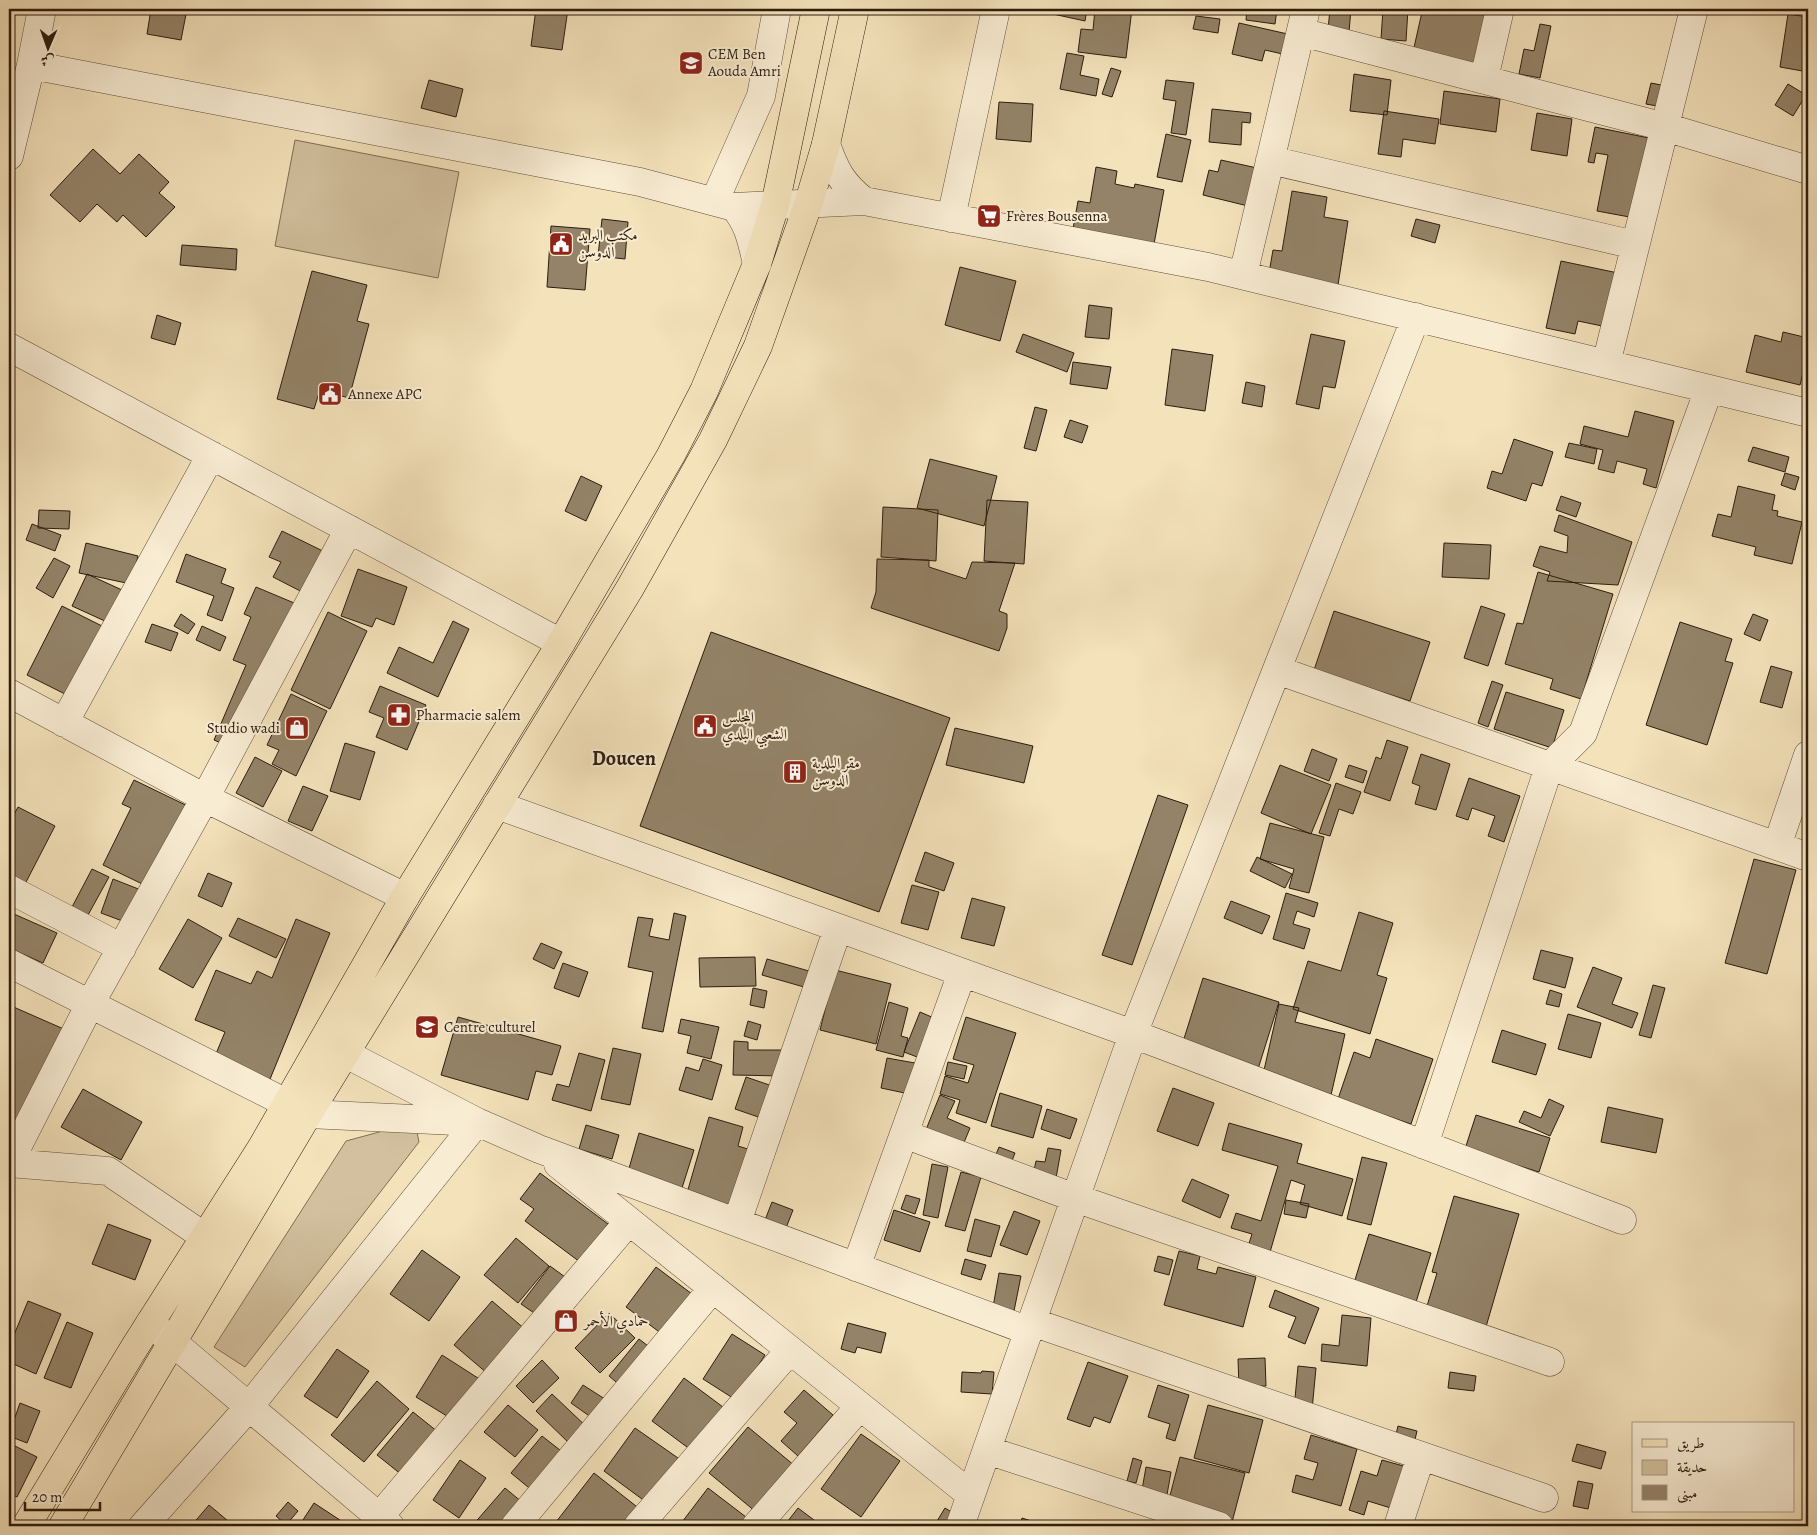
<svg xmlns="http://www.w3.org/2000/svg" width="1817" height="1535" viewBox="0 0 1817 1535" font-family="Alegreya,Amiri,serif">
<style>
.green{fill:#d2c09e;stroke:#806e56}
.building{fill:#948368;stroke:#2d1c0e}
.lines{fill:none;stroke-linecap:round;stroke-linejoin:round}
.street-casing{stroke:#5f4e39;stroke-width:29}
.primary-casing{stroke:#2d1c0e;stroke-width:29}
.street{stroke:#f8ecd3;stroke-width:28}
.primary{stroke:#f4e2bb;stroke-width:28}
.labels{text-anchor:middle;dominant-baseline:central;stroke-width:4;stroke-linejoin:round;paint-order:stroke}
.poi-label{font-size:15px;fill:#2d1c0e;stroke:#f8ecd3;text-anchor:start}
.district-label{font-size:20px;font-weight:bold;fill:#2d1c0e;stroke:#f8ecd3}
</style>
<rect width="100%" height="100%" fill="#f4e2bb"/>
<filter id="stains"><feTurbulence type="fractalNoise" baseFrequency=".004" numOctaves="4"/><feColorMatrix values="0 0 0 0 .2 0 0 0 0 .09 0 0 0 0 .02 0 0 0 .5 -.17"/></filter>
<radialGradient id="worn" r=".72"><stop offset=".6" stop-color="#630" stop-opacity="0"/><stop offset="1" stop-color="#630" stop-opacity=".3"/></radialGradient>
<path class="green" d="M295 140 459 172 438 278 275 246Z
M394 1128 417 1132 419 1142 245 1367 214 1347 346 1141Z"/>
<path class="building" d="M151 9H187L181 40 147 34Z
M536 9H568L562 50 531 46Z
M1030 9H1087L1085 21Z
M1095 9H1132L1126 58 1078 52 1081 29 1093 30Z
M1247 9H1277L1275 24 1246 20Z
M1330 9H1351L1349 32 1328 30Z
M1383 9H1408L1406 41 1381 39Z
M1488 9 1477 65 1413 52 1422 12 1410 9Z
M1788 14 1808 17V72L1780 67Z
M1196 16 1220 19 1218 33 1193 29Z
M1239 23 1292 35 1287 55 1265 50 1262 61 1232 54Z
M1540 24 1551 26 1540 78 1519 74 1524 49 1534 51Z
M1067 53 1084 56 1080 75 1099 79 1096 96 1060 89Z
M1111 68 1121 71 1112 97 1102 94Z
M1354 74 1391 80 1387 115 1350 111Z
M429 80 463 89 456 117 421 108Z
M1166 80 1194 83 1186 135 1171 133 1176 101 1163 99Z
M1651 83 1661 85 1657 106 1646 104Z
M1788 84 1806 95 1793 116 1775 105Z
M1444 91 1500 99 1496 132 1440 124Z
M999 102 1033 104 1031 142 996 139Z
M1212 109 1251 113 1250 123 1242 122 1241 145 1209 142Z
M1384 111 1439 119 1435 144 1403 139 1401 157 1378 154Z
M1537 113 1572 119 1567 156 1531 150Z
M1595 127 1649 138 1635 218 1597 211 1608 155 1596 153 1594 163 1588 162Z
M1166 134 1191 140 1182 182 1157 177Z
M93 149 120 174 139 154 169 182 159 193 175 207 146 237 123 215 117 222 97 204 80 222 50 195Z
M1221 160 1257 168 1248 206 1203 195 1209 170 1218 172Z
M1096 167 1117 171 1115 184 1134 188 1135 184 1164 190 1154 244 1073 229 1078 201 1090 203Z
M1292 191 1327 197 1324 217 1348 221 1338 285 1269 273 1273 250 1282 251Z
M602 219 628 222 625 259 598 256Z
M1416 219 1440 225 1435 243 1411 236Z
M551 226 590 229 585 290 547 287Z
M182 245 237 249 236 270 180 265Z
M1561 261 1618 273 1607 327 1578 321 1575 334 1546 328Z
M960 267 1016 281 1000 341 945 325Z
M312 271 367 285 357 321 369 324 349 398 320 390 314 409 277 399Z
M1089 305 1112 308 1109 339 1085 337Z
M157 315 181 323 175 345 151 338Z
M1783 332 1808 338V352L1800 385 1746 372 1755 335 1781 342Z
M1023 334 1074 353 1067 372 1016 352Z
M1311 334 1345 341 1335 388 1323 386 1319 409 1296 404Z
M1172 349 1213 355 1205 411 1165 405Z
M1073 362 1111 367 1107 389 1070 384Z
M1246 382 1265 386 1262 407 1242 403Z
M1035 407 1047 410 1036 451 1024 448Z
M1635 411 1674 421 1656 488 1643 484 1647 469 1617 461 1614 473 1598 469 1603 450 1580 444 1584 426 1628 437Z
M1070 420 1088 426 1082 443 1064 437Z
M1514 439 1553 452 1542 486 1532 483 1526 501 1487 488 1492 471 1502 474Z
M1569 443 1597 449 1594 464 1565 457Z
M1753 447 1789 457 1785 472 1748 461Z
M930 459 997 476 984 526 917 508Z
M1785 473 1799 477 1795 490 1781 485Z
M581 476 602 486 586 521 565 511Z
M1738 486 1775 495 1772 510 1778 511 1777 516 1802 522 1792 564 1754 555 1756 547 1712 536 1718 514 1731 517Z
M1561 496 1581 503 1576 517 1556 510Z
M987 500 1028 502 1024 564 984 561Z
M883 507 938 510 936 561 881 557Z
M39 510 70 511 69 529 38 528Z
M1559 515 1632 542 1618 585 1547 581 1550 572 1533 566 1540 546 1567 553 1568 536 1554 531Z
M32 524 61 535 55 551 26 540Z
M282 531 331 555 310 596 273 577 281 562 269 557Z
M86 543 138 556 131 584 79 573Z
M1444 543 1491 545 1489 579 1442 577Z
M186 554 226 569 221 583 234 588 222 621 207 615 214 596 176 582Z
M54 558 70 566 53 598 36 588Z
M877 559 929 560V567L966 579 972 562 1015 563 999 611 1007 614V628L999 651 871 608 876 592Z
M358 569 407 587 394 625 376 618 372 627 341 616Z
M1538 572 1613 594 1581 699 1550 689 1553 679 1505 664 1517 623 1523 624Z
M87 574 122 590 107 622 72 606Z
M256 587 299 605 237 750 214 740 246 665 233 660 251 617 244 614Z
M62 606 106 628 71 697 27 675Z
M1481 606 1505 614 1488 666 1464 658Z
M1334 611 1430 642 1410 701 1314 670Z
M328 612 367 631 330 709 291 690Z
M181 614 195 624 188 634 174 626Z
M1753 614 1768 620 1760 641 1744 634Z
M453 621 469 629 438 697 387 673 399 647 433 663Z
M1680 622 1732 639 1725 661 1733 663 1707 745 1646 725Z
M152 624 178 633 171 651 145 642Z
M202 626 226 637 220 651 196 640Z
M711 632 950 718 879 912 640 826Z
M1771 666 1792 672 1782 708 1760 702Z
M1492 681 1503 685 1488 727 1478 723Z
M380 686 426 705 407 750 376 737 384 718 369 712Z
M1506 692 1564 710 1552 748 1494 729Z
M291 694 327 711 296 776 272 764 279 750 267 745Z
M955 728 1033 746 1024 783 946 765Z
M1387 740 1408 747 1390 801 1364 792 1376 757 1381 759Z
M345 743 375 752 360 800 330 791Z
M1312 749 1337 759 1329 781 1304 771Z
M1421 754 1450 764 1436 810 1415 804 1420 786 1412 783Z
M255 757 282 771 263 807 236 793Z
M1280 765 1331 785 1311 834 1261 813Z
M1349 765 1367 771 1363 783 1345 777Z
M1469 778 1520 796 1504 842 1488 836 1495 816 1472 808 1468 820 1456 816Z
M134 780 202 813 163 894 103 865 131 808 122 804Z
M1336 783 1361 792 1353 814 1339 809 1330 836 1319 833Z
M303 786 328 796 312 831 288 821Z
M1158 795 1188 805 1132 965 1102 955Z
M18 807 55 826 24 886 9 878V824Z
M1270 823 1324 837 1309 893 1289 888 1294 869 1260 859Z
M925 852 954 863 944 891 915 881Z
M1257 857 1292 874 1285 888 1250 871Z
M1754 859 1796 870 1767 974 1725 963Z
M92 869 109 877 88 915 72 907Z
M208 873 232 883 222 907 198 896Z
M113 879 146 892 133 925 101 913Z
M912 885 939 892 928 930 901 923Z
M1286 893 1318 903 1314 917 1297 911 1293 924 1310 929 1304 949 1273 939Z
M972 898 1005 907 994 946 961 938Z
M1231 901 1270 916 1262 934 1224 918Z
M1359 912 1393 923 1377 975 1387 978 1370 1034 1293 1009 1308 961 1341 971Z
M674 913 686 916 663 1032 642 1028 653 972 628 967 638 917 653 919 649 936 669 940Z
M14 914 57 933 43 963 9 948V927Z
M238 918 286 939 276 958 229 936Z
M188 919 222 938 193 988 159 969Z
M296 919 330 933 268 1084 213 1061 225 1032 195 1020 216 970 251 984 257 971 272 978Z
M541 943 562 952 554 969 533 959Z
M1541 950 1573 958 1565 988 1533 979Z
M755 957 756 986 700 987 699 958Z
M767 959 816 973 811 989 762 975Z
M563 963 588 972 579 997 554 988Z
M1593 967 1622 978 1612 1004 1638 1013 1632 1028 1577 1007Z
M835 970 891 984 876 1044 820 1030Z
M1203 978 1279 1002 1258 1069 1182 1045Z
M1653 985 1665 988 1651 1038 1639 1035Z
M753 988 767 991 764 1008 750 1005Z
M1550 990 1562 994 1559 1007 1546 1004Z
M889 1002 908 1008 901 1036 908 1038 903 1057 876 1050Z
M1279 1004 1299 1008 1295 1022 1345 1034 1331 1095 1262 1079Z
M9 1005 66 1030 9 1158Z
M920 1012 941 1021 925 1060 904 1052Z
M1568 1014 1601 1023 1591 1058 1558 1049Z
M458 1017 561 1046 552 1075 536 1071 528 1100 441 1075Z
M966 1017 1016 1033 986 1123 956 1113 960 1100 940 1094 945 1076 968 1083 974 1065 953 1059Z
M681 1019 719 1027 711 1059 687 1053 691 1036 678 1033Z
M748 1021 761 1025 757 1040 744 1036Z
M1502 1030 1546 1044 1536 1075 1492 1062Z
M1376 1039 1433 1059 1411 1124 1338 1099 1354 1052 1370 1058Z
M734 1041 748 1042V1050H784L783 1076 733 1075Z
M613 1048 641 1054 630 1105 601 1099Z
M579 1053 605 1060 591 1111 552 1100 557 1084 569 1087Z
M887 1058 926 1065 919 1096 881 1088Z
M703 1059 722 1065 712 1100 679 1090 686 1067 699 1071Z
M948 1062 967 1066 964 1079 945 1075Z
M746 1077 781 1089 770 1121 735 1109Z
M1173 1088 1214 1103 1198 1146 1157 1131Z
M83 1089 142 1122 121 1160 61 1127Z
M1000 1093 1042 1106 1033 1138 991 1126Z
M940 1095 955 1101 947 1118 970 1128 960 1152 923 1137Z
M1549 1099 1564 1106 1550 1136 1519 1122 1524 1111 1541 1118Z
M1608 1107 1663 1119 1656 1153 1601 1142Z
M1047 1109 1077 1119 1070 1139 1041 1129Z
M1476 1115 1550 1138 1539 1172 1465 1149Z
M709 1117 743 1127 738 1146 751 1150 735 1207 687 1193Z
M1229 1123 1302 1144 1297 1163 1353 1179 1342 1216 1300 1204 1305 1185 1291 1180 1268 1259 1246 1253 1252 1234 1231 1228 1236 1213 1261 1221 1278 1166 1222 1150Z
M586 1125 619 1135 612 1159 579 1149Z
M639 1133 694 1150 682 1188 628 1172Z
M999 1147 1015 1153 1007 1173 991 1167Z
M1048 1148 1061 1150 1055 1184 1032 1180 1036 1161 1045 1162Z
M1362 1157 1387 1163 1371 1225 1347 1219Z
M932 1164 948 1167 938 1218 923 1215Z
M961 1172 981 1177 965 1231 945 1226Z
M540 1173 608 1224 580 1262 525 1221 534 1209 520 1199Z
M1192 1179 1229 1195 1220 1218 1182 1201Z
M906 1195 920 1199 915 1214 901 1209Z
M1454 1196 1519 1214 1483 1337 1423 1319 1437 1273 1432 1272Z
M1286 1200 1309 1204 1306 1218 1284 1214Z
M772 1202 793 1210 786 1228 765 1220Z
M894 1210 930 1222 920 1252 884 1240Z
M1014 1211 1040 1221 1027 1255 1000 1245Z
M975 1219 1000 1226 991 1257 967 1251Z
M108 1224 151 1240 135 1280 92 1264Z
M1369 1234 1431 1253 1413 1312 1351 1293Z
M516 1238 549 1266 518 1303 484 1275Z
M422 1250 460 1277 429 1321 390 1294Z
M1179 1251 1200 1256 1197 1269 1216 1274 1218 1267 1256 1277 1243 1327 1164 1305Z
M1158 1256 1173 1260 1169 1275 1154 1271Z
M965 1259 986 1265 981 1280 961 1274Z
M550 1266 565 1277 537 1315 521 1304Z
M656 1267 696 1297 666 1337 626 1307Z
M999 1273 1021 1276 1014 1311 993 1307Z
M1275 1290 1319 1308 1305 1344 1288 1337 1296 1317 1269 1307Z
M28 1301 61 1314 36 1374 9 1362V1347Z
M492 1301 526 1330 488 1374 454 1345Z
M609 1313 635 1338 600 1373 575 1348Z
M1342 1315 1371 1318 1367 1366 1321 1361 1322 1344 1339 1346Z
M67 1322 93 1333 71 1388 44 1378Z
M848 1323 886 1333 881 1353 857 1347 855 1353 841 1349Z
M732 1334 765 1355 736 1400 703 1379Z
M639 1339 652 1349 622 1387 609 1376Z
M337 1349 369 1371 337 1418 304 1396Z
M442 1355 481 1380 455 1421 416 1397Z
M1265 1358 1266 1386 1239 1387 1238 1359Z
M542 1360 559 1378 533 1403 516 1386Z
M1088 1362 1128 1376 1110 1423 1094 1417 1090 1427 1067 1419Z
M1298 1366 1316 1368 1312 1410 1294 1409Z
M982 1371 994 1372 992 1394 961 1392 962 1372 981 1373Z
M1450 1372 1476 1376 1474 1391 1448 1388Z
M684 1378 723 1407 691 1450 652 1421Z
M377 1381 409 1409 364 1462 331 1435Z
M583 1385 608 1401 595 1420 571 1403Z
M1158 1385 1189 1395 1175 1441 1166 1438 1170 1424 1148 1417Z
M804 1390 833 1415 798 1456 781 1441 797 1423 784 1412Z
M552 1394 589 1429 572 1446 536 1411Z
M20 1403 40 1411 27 1443 9 1436V1426L10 1422 13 1423Z
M508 1405 538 1430 515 1457 484 1432Z
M1208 1405 1263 1420 1249 1473 1194 1458Z
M413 1412 438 1432 402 1475 377 1455Z
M1398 1426 1417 1431 1413 1448 1394 1443Z
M748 1427 795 1466 756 1512 709 1473Z
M635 1428 678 1458 646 1502 604 1471Z
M861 1434 900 1461 861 1517 821 1489Z
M1311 1435 1357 1449 1341 1506 1292 1492 1296 1475 1313 1480 1318 1463 1304 1459Z
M542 1436 565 1454 534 1492 511 1473Z
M9 1443 37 1457 17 1497 9 1493Z
M1577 1444 1606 1452 1601 1469 1572 1461Z
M1180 1457 1245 1473 1231 1526 1166 1511Z
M1133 1458 1142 1461 1136 1483 1127 1481Z
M460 1460 486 1478 459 1518 433 1500Z
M1382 1460 1407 1467 1394 1509 1368 1501 1364 1515 1349 1510 1361 1471 1377 1476Z
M1146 1467 1171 1472 1165 1506 1140 1501Z
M594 1473 641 1510 629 1526H562L556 1522Z
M1578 1481 1593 1484 1588 1509 1573 1506Z
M505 1488 528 1507 511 1526H472Z
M708 1488 746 1517 739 1526H679Z
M288 1502 298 1511 286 1525 276 1516Z
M314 1503 349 1526H299Z
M209 1505 234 1526H191Z
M798 1508 822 1526H784Z
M945 1508 958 1516 952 1526H934Z
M1022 1518 1047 1526H1020Z"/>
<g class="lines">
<defs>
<path id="street" d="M42 9 31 65 640 182 734 207 864 201 1208 267 1808 413
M1301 32 1665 127 1808 170
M1484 79 1500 9
M826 144C835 170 842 184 864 201
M9 156 31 65
M1270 160 1635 245
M715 200 761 96 777 9
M734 207C749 224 752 242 757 264
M951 218 996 9
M1243 275 1306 9
M9 347 561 643
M1606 364 1694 9
M1277 670 1808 857
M9 693 205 798 405 897
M64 723 211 455
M497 805 1133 1034 1622 1220
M1777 846 1808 755
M9 889 122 948
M9 963 308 1114 477 1122 539 1149 1029 1331
M904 1134 1075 1198 1550 1362
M1424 1145 1549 767 1583 733 1709 389
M9 1163 90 1004 205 798 349 529
M9 1163 108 1171 205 1237
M558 1164 971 1495
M737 1222 838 928
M856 1267 962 973
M1032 1322 1544 1498
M150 1323 390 1526
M987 1450 1219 1526
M379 1517 629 1221
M143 1526 248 1408 477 1122 346 1054
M515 1526 713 1288
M638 1526 790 1350
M756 1526 860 1406
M960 1526 1133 1034 1416 317
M1398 1526 1421 1456"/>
<path id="primary" d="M26 1526 136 1345 262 1147 405 897 561 643 671 455 704 391 757 264 775 205 816 9
M63 1526 308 1114 630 588 713 440 758 346 809 202 826 144 855 9"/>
</defs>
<use href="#street" class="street-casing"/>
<use href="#primary" class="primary-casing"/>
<use href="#street" class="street"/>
<use href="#primary" class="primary"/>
</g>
<defs>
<symbol id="school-square" viewBox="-11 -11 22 22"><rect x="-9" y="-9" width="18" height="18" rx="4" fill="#8f2418" stroke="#f8ecd3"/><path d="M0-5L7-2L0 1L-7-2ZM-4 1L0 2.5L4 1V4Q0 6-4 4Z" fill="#fff"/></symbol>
<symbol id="supermarket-square" viewBox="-11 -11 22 22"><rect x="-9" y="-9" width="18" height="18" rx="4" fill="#8f2418" stroke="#f8ecd3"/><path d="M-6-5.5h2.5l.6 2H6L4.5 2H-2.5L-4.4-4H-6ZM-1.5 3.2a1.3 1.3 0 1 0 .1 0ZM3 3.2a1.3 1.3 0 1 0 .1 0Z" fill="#fff"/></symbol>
<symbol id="civic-square" viewBox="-11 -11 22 22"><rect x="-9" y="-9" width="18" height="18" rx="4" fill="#8f2418" stroke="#f8ecd3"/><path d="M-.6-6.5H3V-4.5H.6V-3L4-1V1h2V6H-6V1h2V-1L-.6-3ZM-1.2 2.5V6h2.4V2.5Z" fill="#fff"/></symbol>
<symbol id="pharmacy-square" viewBox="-11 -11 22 22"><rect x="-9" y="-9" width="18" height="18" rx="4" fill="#8f2418" stroke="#f8ecd3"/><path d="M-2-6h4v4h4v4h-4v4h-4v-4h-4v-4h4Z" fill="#fff"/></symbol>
<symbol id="shop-square" viewBox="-11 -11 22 22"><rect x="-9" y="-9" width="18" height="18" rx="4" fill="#8f2418" stroke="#f8ecd3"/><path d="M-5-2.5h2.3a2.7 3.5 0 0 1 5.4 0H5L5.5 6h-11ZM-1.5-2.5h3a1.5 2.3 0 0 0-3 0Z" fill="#fff"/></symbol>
<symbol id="building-square" viewBox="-11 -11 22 22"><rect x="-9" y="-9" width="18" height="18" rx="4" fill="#8f2418" stroke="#f8ecd3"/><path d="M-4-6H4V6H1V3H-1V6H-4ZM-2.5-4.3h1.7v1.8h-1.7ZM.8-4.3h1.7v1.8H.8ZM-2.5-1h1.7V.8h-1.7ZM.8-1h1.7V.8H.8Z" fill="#fff"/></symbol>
</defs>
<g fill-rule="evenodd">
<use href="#school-square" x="677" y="49" width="28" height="28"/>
<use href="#supermarket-square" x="975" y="202" width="28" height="28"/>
<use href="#civic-square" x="547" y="230" width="28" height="28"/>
<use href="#civic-square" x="316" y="380" width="28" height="28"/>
<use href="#pharmacy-square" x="385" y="701" width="28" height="28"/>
<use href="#civic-square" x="691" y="712" width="28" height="28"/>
<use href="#shop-square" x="283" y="714" width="28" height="28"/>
<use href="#building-square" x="781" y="758" width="28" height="28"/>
<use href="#school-square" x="413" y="1013" width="28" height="28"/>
<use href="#shop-square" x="552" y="1307" width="28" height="28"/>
</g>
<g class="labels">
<g class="poi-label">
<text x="708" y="54">CEM Ben<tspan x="708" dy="17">Aouda Amri</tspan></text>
<text x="1006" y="216">Frères Bousenna</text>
<text x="578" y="235">مكتب البريد<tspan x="578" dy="17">الدوسن</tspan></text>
<text x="348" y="394">Annexe APC</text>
<text x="416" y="715">Pharmacie salem</text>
<text x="722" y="717">المجلس<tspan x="722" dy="17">الشعبي البلدي</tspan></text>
<text x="280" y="728" text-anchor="end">Studio wadi</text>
<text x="812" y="763">مقر البلدية<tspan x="812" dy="17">الدوسن</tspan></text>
<text x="444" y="1027">Centre culturel</text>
<text x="584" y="1321">حمادي الأحمر</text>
</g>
<g class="district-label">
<text x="624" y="758">Doucen</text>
</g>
</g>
<rect width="1817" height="1535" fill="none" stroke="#f4e2bb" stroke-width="30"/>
<rect x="10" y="10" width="1797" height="1515" fill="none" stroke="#2d1c0e" stroke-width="2.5"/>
<rect x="15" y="15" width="1787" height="1505" fill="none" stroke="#2d1c0e"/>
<rect x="1632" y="1422" width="162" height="90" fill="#f8ecd3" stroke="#a79984"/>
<rect x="1642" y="1439" width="25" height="8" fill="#f4e2bb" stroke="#a79984"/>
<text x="1677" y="1448" font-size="15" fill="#2d1c0e">طريق</text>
<rect x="1642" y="1460" width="25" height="15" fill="#d2c09e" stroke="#a79984"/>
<text x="1677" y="1472" font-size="15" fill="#2d1c0e">حديقة</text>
<rect x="1642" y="1485" width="25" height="15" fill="#948368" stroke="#a79984"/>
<text x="1677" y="1498" font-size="15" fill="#2d1c0e">مبنى</text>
<g transform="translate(48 48) rotate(182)" stroke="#f8ecd3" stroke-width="4" paint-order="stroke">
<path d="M0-4L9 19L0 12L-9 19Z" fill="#2d1c0e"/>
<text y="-8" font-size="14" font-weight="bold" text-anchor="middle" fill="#2d1c0e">ش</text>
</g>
<path d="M25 1502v8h75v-8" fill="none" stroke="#2d1c0e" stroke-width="2.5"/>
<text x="32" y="1502" font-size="15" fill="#2d1c0e" stroke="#f8ecd3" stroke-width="4" paint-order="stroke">20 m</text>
<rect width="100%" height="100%" filter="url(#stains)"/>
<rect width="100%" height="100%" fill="url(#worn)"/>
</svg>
